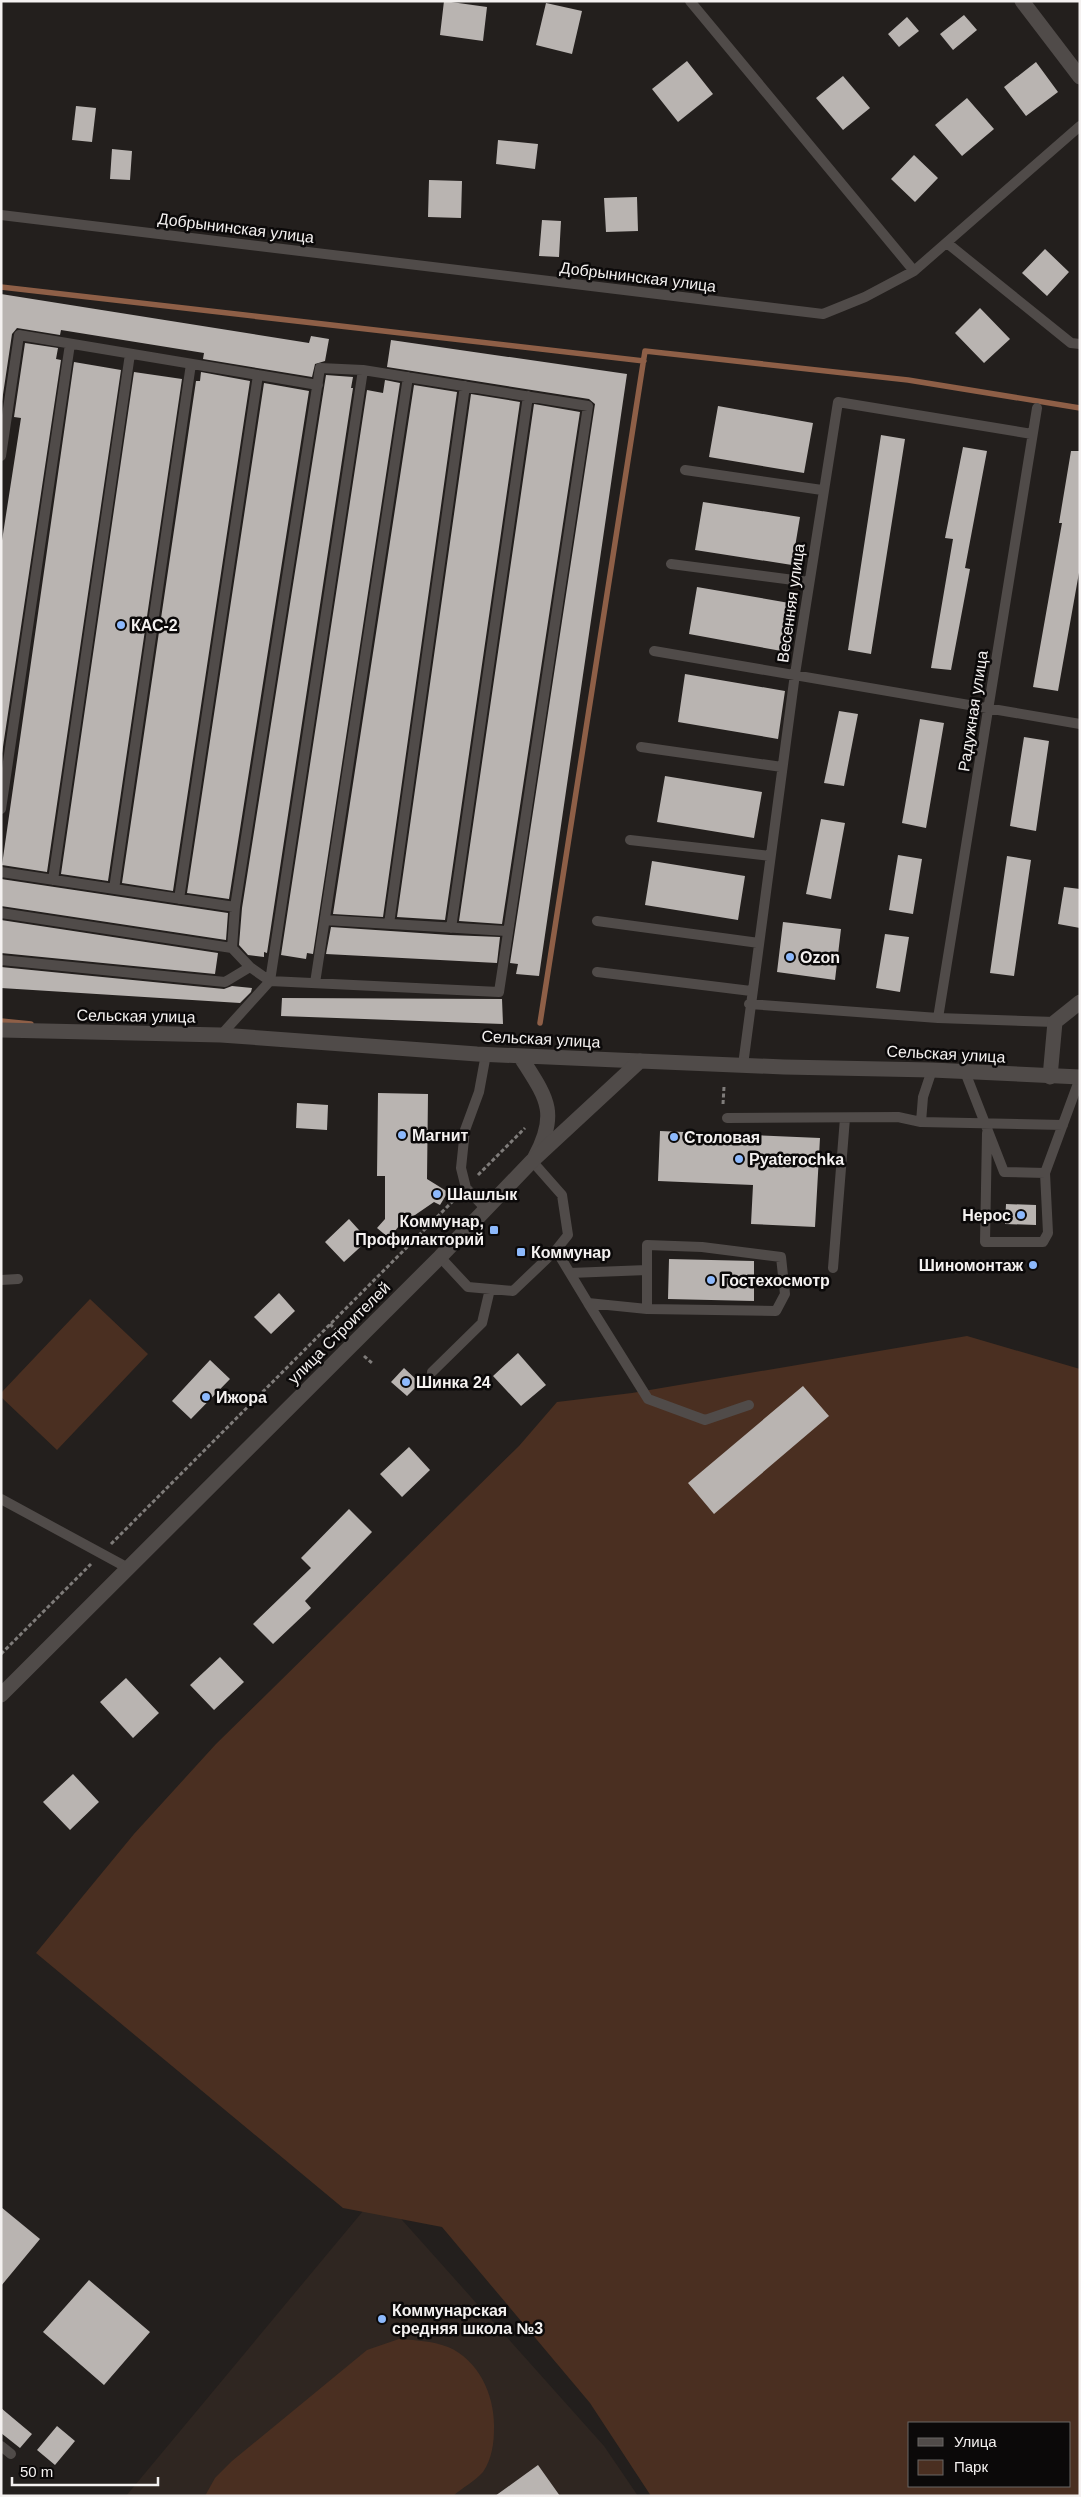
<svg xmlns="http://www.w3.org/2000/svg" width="1081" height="2497" viewBox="0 0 1081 2497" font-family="Arial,sans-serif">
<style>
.built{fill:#2f2621}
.green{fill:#4a2f21;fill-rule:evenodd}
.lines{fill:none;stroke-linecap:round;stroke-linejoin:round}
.stream{stroke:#8e5f47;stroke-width:5.5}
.building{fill:#b9b4b1}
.path{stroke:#7f7c7a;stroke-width:3;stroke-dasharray:4 2.5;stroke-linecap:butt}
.service{stroke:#504b49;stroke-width:10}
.minor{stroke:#504b49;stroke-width:15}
.tertiary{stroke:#504b49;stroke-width:15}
.secondary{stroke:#504b49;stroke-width:15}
.poi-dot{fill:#8db9fc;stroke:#0b0909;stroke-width:2}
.labels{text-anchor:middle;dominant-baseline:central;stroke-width:5;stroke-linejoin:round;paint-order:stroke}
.street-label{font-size:16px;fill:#f4f1f0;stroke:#0b0909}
.poi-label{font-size:16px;font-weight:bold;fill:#f4f1f0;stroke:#0b0909;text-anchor:start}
</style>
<rect width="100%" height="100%" fill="#231f1d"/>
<path class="built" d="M378 2193 604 2446 638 2496H126Z"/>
<path class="green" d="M90 1299 148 1354 57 1450 1 1397V1393Z
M967 1336 1080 1369V2496H651L590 2403 442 2227 343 2208 36 1953 134 1834 216 1744 519 1446 557 1402 632 1393ZM910 2423H1070V2486H910Z
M399 2339C415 2340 432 2341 448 2347 479 2360 495 2396 494 2428 494 2443 492 2459 483 2472 475 2481 462 2488 453 2496H205L215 2478 232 2461 367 2350Z"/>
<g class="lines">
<path class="stream" d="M1 287 644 361
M1 1021 31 1024
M540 1023 645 351 908 380 1080 408"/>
</g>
<path class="building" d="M444 1 487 7 483 41 440 35Z
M546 3 582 11 572 54 536 45Z
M964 15 977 30 953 50 940 34Z
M907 17 919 31 899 47 888 34Z
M687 61 713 94 678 122 652 89Z
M1036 62 1058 92 1026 116 1004 87Z
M843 76 870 108 843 130 816 98Z
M967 98 994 129 962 156 935 125Z
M76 106 96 108 92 142 72 140Z
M498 140 538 144 535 169 496 164Z
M112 149 132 151 130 180 110 179Z
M914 155 938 178 915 202 891 179Z
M429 180 462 181 461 218 428 217Z
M637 197 638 231 606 232 604 198Z
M542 220 561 221 559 257 539 256Z
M1045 249 1069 272 1047 296 1022 273Z
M1 294 309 343 311 336 329 339 325 361 315 364 312 377 203 359 204 353 61 330 60 335 17 328 12 334 1 408Z
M980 308 1010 339 984 363 955 333Z
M391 340 627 374 539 976 516 974 518 964 510 963 595 404 589 399 387 367Z
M25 343 58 348 56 359 61 360 1 760V547L21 418 14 417Z
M74 362 121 370 47 872 2 865Z
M134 372 182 379 108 881 61 874Z
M201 372 250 381 173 891 122 883 196 381H200Z
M326 375 353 377 351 388H353L267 953 264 952V957L248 955 239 945 242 908Z
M385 380 400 383 313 954 307 953 306 959 281 955 367 390 383 393Z
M264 383 309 391 229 899 187 893Z
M414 385 457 392 383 917 333 914Z
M471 394 520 402 445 920 397 917Z
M534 404 580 412 502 924 459 921Z
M718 406 813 423 804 473 709 457Z
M881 435 905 439 871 654 848 650Z
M963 447 987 451 965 568 970 569 951 670 931 668 953 539 945 538Z
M1071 451H1080V567L1058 691 1033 687 1062 523H1059Z
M703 502 800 517 792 565 695 550Z
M697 587 795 604 787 652 689 634Z
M685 674 785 691 778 739 678 722Z
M839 711 858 714 844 786 824 783Z
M920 719 944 723 926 828 902 823Z
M1024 737 1049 741 1036 831 1010 826Z
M665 776 762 792 754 838 657 822Z
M821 819 845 823 831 899 806 894Z
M898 855 922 859 913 914 889 910Z
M1007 856 1031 860 1014 976 990 973Z
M652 861 745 876 738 920 645 905Z
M1 879 228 913 226 940 1 906Z
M1064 887 1080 889V928L1058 924Z
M1 920 218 953 215 974 1 953Z
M783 922 841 929 835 980 777 972Z
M331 927 450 935 500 937 497 963 326 954Z
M885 934 909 937 900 992 876 988Z
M1 967 224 989 232 986 252 988 251 992 240 1003 1 988Z
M282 998 502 999 503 1024 281 1016Z
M378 1093 428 1094 427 1179 448 1192 440 1205 434 1202 399 1226 389 1238 377 1228 385 1219V1176H377Z
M297 1103 328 1105 327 1130 296 1128Z
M660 1131 820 1138 815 1227 751 1224 753 1185 658 1181Z
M1006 1204 1036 1205V1225L1005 1224Z
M349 1219 368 1240 344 1262 325 1242Z
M669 1259 754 1261V1301L668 1299Z
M279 1293 295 1311 271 1334 254 1317Z
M518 1353 546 1385 521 1406 493 1376Z
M210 1360 230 1379 191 1419 172 1401Z
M404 1368 420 1383 407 1396 391 1382Z
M803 1386 829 1416 714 1514 688 1483Z
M409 1447 430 1470 402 1497 380 1474Z
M349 1509 372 1532 305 1601 311 1608 273 1644 253 1624 311 1568 301 1558Z
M220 1657 244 1682 214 1710 190 1685Z
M126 1678 159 1713 133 1738 100 1702Z
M73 1774 99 1802 70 1830 43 1802Z
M1 2207 40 2239 1 2286Z
M89 2280 150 2332 104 2385 43 2332Z
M1 2408 32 2434 20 2448 1 2433Z
M57 2426 75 2441 55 2465 37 2450Z
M538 2465 560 2496H495Z"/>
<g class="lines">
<path class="path" d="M723 1104 724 1087
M478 1175 525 1128
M330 1324 341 1335
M364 1356 373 1364
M111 1544 456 1198
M1 1654 91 1564"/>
<path class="service" d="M1 215 823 314 865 297 914 271 690 1
M947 243 1071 343 1080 344
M914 271 1080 126
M320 368 363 370 588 406 499 992 270 981 250 967 232 948 235 907Z
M1 456 19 335 318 385
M685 470 822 490
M671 564 809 582
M654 651 1080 724
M641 747 782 767
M1 809 70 344
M630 840 770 856
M1 872 235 907
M53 880 130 354
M114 889 191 364
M179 899 258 375
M1 913 232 948
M325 920 507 931
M597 921 759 943
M389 924 465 386
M451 928 528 396
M1 960 225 982 250 967
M597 972 751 991
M315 983 408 377
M749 1004 938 1018 1055 1022
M938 1018 1037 408
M221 1035 270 981 363 370
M743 1065 795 674 838 402 1032 434
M965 1072 1004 1172 1045 1173 1080 1078
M727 1118 898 1117 921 1122 923 1097 932 1070
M921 1122 1063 1125
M987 1133 985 1242H1043L1048 1233 1045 1173
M486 1209 466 1188 461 1168 465 1130 479 1092 486 1054
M556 1250 588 1303 647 1309 776 1311 785 1294 781 1257 702 1247 647 1245V1309
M440 1257 468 1287 513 1291 556 1250 568 1235 562 1195 532 1161
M833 1268 845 1118
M570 1273 647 1270
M1 1280 18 1279
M588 1303 648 1399 705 1420 749 1405
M432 1372 482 1323 490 1289
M1 1499 128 1568
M1 2446 11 2454"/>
<path class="minor" d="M1022 1 1080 77
M1050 1077 1055 1022 1080 1002"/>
<path class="tertiary" d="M1 1030 221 1035 477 1054 640 1061
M520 1056C545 1096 560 1111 535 1157"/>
<path class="secondary" d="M1 1695 440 1257 532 1161 640 1061 784 1067 932 1070 1080 1077"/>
</g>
<g class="poi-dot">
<circle cx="121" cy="625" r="5"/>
<circle cx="790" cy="957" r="5"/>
<circle cx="402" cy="1135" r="5"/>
<circle cx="674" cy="1137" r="5"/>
<circle cx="739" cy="1159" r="5"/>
<circle cx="437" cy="1194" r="5"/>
<circle cx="1021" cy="1215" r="5"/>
<rect x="489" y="1225" width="10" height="10" rx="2.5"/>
<rect x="516" y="1247" width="10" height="10" rx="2.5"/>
<circle cx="1033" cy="1265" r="5"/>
<circle cx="711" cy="1280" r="5"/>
<circle cx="406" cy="1382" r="5"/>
<circle cx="206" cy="1397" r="5"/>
<circle cx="382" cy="2319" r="5"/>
</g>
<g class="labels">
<g class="street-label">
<text transform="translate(236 228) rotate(7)">Добрынинская улица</text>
<text transform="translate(638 277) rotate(7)">Добрынинская улица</text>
<text transform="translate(791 603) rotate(-82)">Весенняя улица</text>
<text transform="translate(973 711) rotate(-81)">Радужная улица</text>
<text transform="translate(136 1016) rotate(1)">Сельская улица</text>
<text transform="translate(541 1039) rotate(3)">Сельская улица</text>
<text transform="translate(946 1054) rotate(3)">Сельская улица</text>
<text transform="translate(339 1333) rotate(-45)">улица Строителей</text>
</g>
<g class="poi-label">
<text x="131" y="625">КАС-2</text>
<text x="800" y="957">Ozon</text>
<text x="412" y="1135">Магнит</text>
<text x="684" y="1137">Столовая</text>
<text x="749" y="1159">Pyaterochka</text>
<text x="447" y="1194">Шашлык</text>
<text x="1011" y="1215" text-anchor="end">Нерос</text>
<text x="484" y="1221" text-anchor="end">Коммунар,<tspan x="484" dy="18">Профилакторий</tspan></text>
<text x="531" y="1252">Коммунар</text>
<text x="1023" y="1265" text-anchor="end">Шиномонтаж</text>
<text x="721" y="1280">Гостехосмотр</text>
<text x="416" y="1382">Шинка 24</text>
<text x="216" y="1397">Ижора</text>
<text x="392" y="2310">Коммунарская<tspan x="392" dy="18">средняя школа №3</tspan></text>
</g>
</g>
<rect width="1081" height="2497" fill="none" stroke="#f4f1f0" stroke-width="5"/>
<rect x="908" y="2422" width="162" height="65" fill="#0b0909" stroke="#686665"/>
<rect x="918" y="2438" width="25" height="8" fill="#504b49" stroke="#686665"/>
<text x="954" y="2447" font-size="15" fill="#f4f1f0">Улица</text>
<rect x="918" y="2460" width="25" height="15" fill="#4a2f21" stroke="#686665"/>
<text x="954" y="2472" font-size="15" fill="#f4f1f0">Парк</text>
<path d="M12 2477v8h146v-8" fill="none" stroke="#f4f1f0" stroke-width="2.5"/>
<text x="20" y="2477" font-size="15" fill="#f4f1f0" stroke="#0b0909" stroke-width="4" paint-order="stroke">50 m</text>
</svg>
